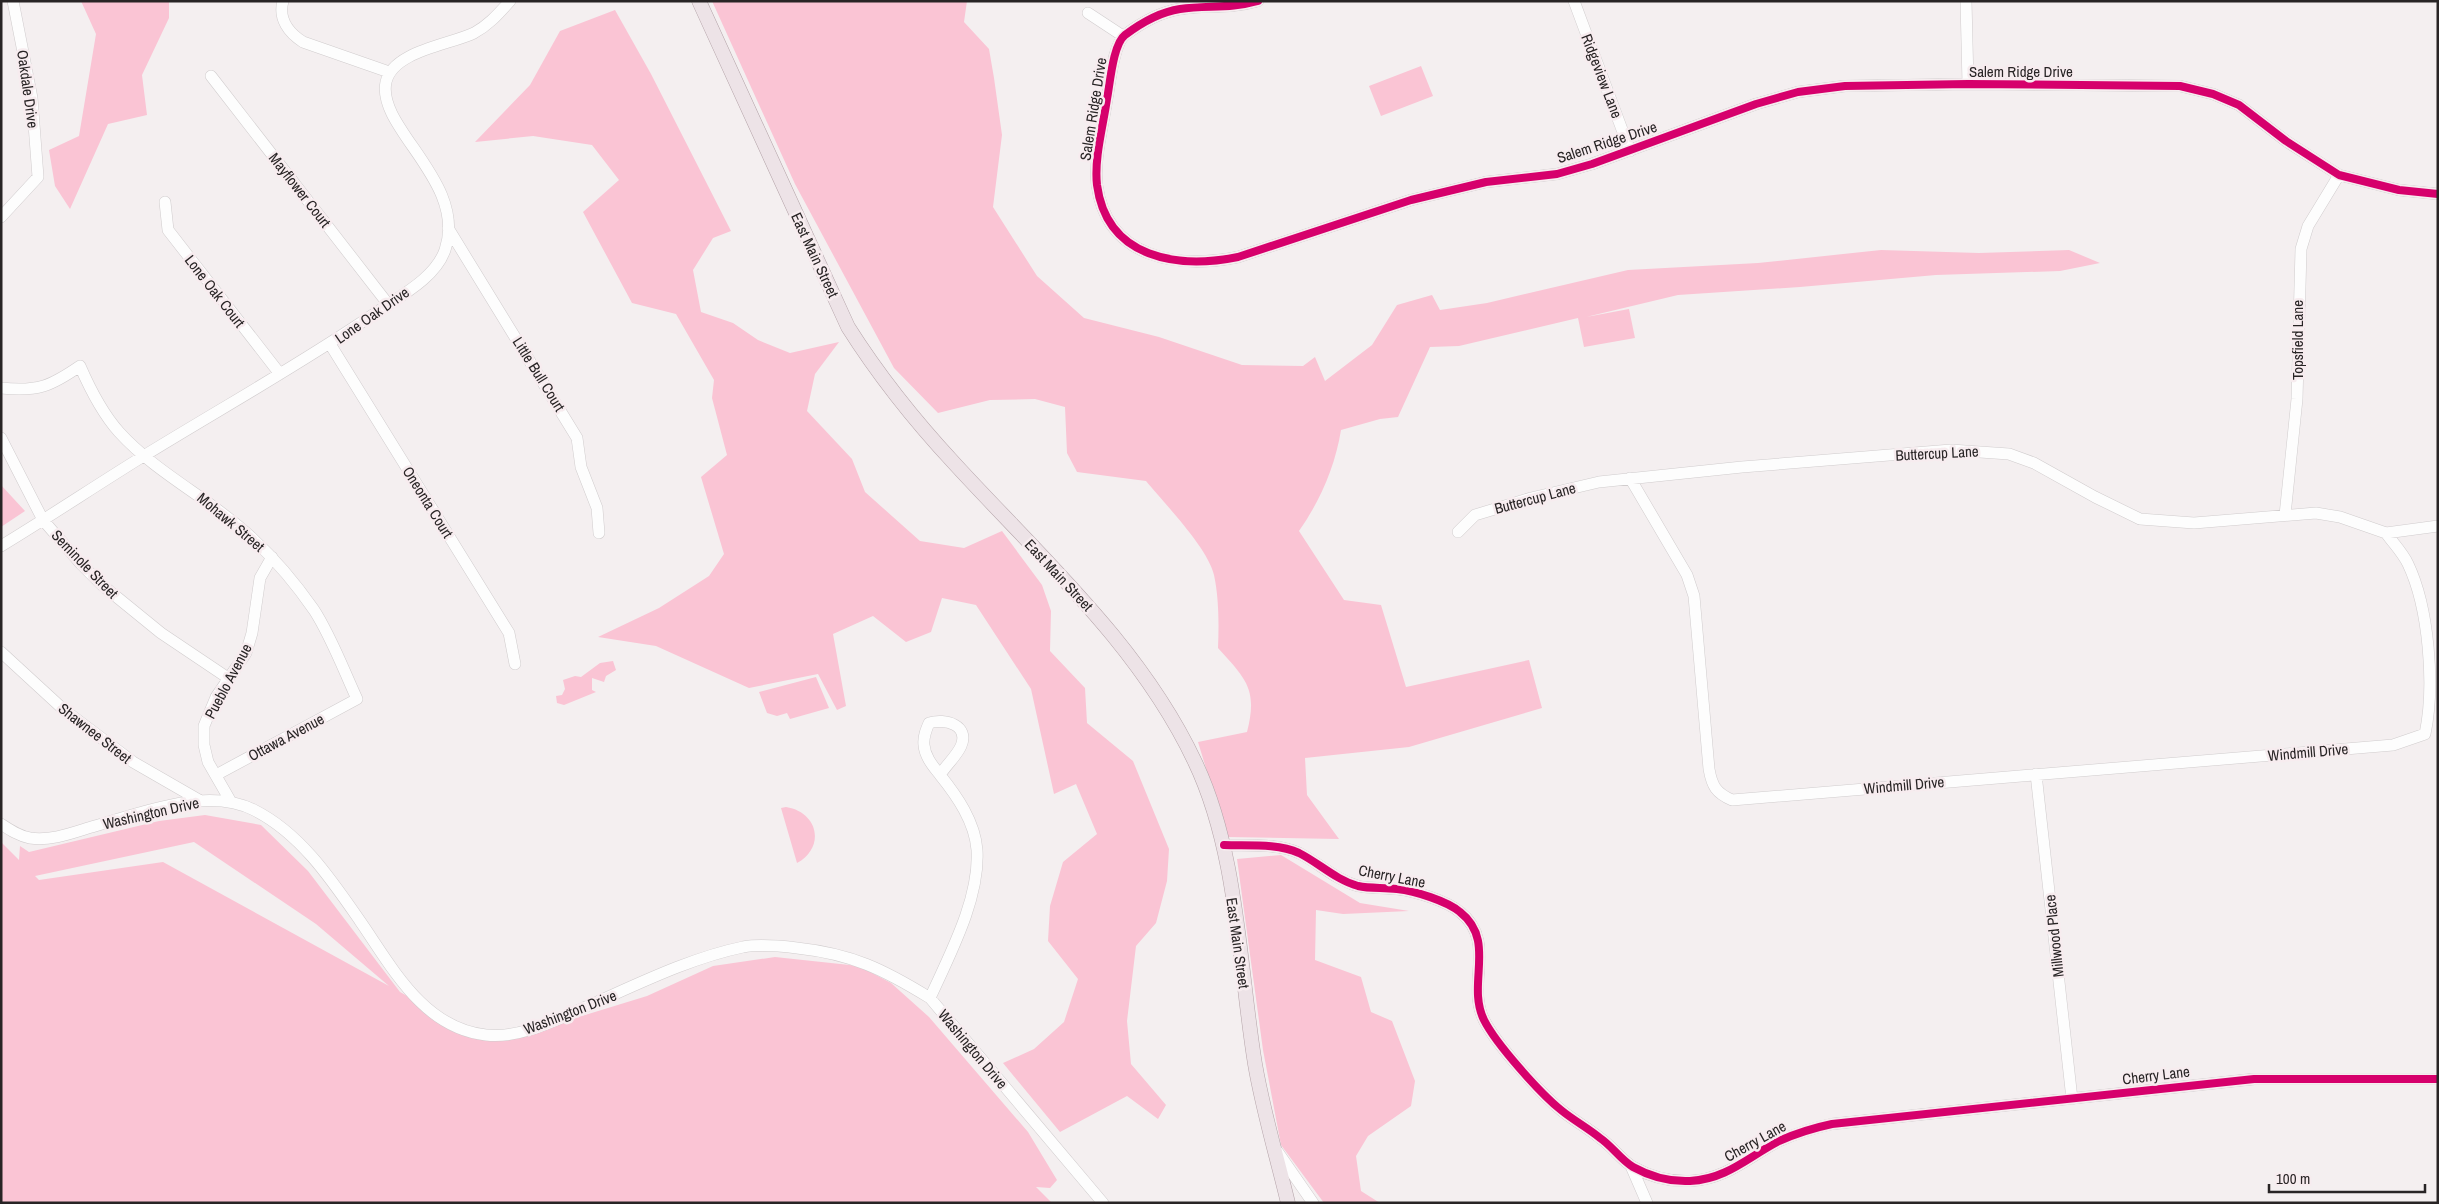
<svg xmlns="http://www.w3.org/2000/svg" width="2439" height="1204" viewBox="0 0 2439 1204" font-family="'Archivo Narrow',sans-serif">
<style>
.green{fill:#fac4d4;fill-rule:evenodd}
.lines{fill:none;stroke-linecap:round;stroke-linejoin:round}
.minor-casing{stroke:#d0cccd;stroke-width:12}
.major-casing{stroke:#b3a2a7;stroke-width:15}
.minor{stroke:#fdfdfd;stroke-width:11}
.major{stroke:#ede3e7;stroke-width:14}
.cycleway-casing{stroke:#f7ecef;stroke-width:11}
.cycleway{stroke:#d6006c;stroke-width:8}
.labels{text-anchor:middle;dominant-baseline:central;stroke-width:5;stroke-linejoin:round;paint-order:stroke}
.street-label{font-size:15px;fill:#282425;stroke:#f7ecef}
</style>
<rect width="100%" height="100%" fill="#f4eff0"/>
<path class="green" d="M81 1H169V18L142 75 147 115 108 124 70 209 55 186 49 150 79 136 96 34Z
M712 1H967L964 22 989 49 994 78 1002 135 993 207 1037 276 1084 318 1159 337 1242 365 1303 366 1315 357 1325 381 1372 345 1397 305 1432 295 1440 310 1487 303 1628 270 1758 263 1881 250 1979 253 2069 250 2100 263 2060 271 1936 275 1800 287 1678 295 1586 317 1629 309 1635 338 1584 347 1578 318 1459 346 1430 347 1398 417 1380 419 1341 430C1335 467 1320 501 1299 531L1344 600 1381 605 1406 687 1529 660 1542 708 1409 747 1305 758 1307 795 1339 839 1227 837 1198 742 1247 732C1258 689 1246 679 1218 648 1219 625 1219 598 1214 575 1208 548 1164 503 1146 481L1077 472 1067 453 1065 407 1035 399 990 400 938 413 894 368 795 184Z
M615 10 651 74 731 231 713 238 693 270 701 312 733 323 758 340 790 353 839 342 815 374 807 411 852 459 865 492 920 541 964 548 1002 531 1042 585 1051 611 1050 651 1085 688 1087 723 1133 761 1169 849 1167 881 1156 923 1136 946 1127 1021 1131 1064 1166 1105 1158 1119 1127 1096 1060 1132 1003 1063 1034 1049 1064 1022 1078 979 1048 941 1050 906 1063 862 1097 834 1076 784 1054 794 1031 689 976 605 942 598 931 632 906 642 873 616 833 634 846 706 837 710 818 674 749 688 656 646 598 637 659 608 709 576 724 554 701 477 727 455 712 398 714 380 676 314 632 303 583 212 619 180 592 145 533 136 475 142 530 85 560 31Z
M1421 66 1433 96 1381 116 1369 86Z
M1 485 25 511 1 527Z
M613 661 616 670 606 676 604 682 592 678V690L596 692 564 705 557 703 556 696 562 695 565 689 563 680 575 676 581 677 600 663Z
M816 677 829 708 790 719 787 713 777 716 767 713 759 692Z
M786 807C818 812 826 847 797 863L781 808Z
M205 815 261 825 308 871 400 992 486 1040 520 1035 647 996 713 966 775 957 859 966 891 983 929 1017 1028 1132 1057 1180 1050 1188 1036 1187 1052 1203H1V842L19 860 20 846 29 852 159 821ZM194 842 316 924 389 986 163 862 39 880 35 876Z
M1281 855 1360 903 1409 911 1343 914 1316 910 1315 960 1361 977 1371 1012 1392 1021 1415 1081 1411 1106 1368 1136 1356 1156 1361 1191 1380 1203H1324L1281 1145 1263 1050 1237 859Z"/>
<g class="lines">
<defs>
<path id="minor" d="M283 1C278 19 289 33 303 42L389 72
M1258 1C1230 9 1207 5 1180 9 1160 12 1141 23 1125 35 1113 44 1110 84 1107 99 1103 127 1094 158 1097 185 1107 259 1178 269 1238 257L1411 200 1486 182 1557 174 1592 164 1756 104 1798 92 1845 86 1968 84 2180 86 2213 94 2239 105 2286 141 2339 175 2399 190 2438 194
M1574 1 1630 151
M1966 1 1968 84
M1088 13 1123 36
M211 76 388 304
M165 202 168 230 280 374
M1 217 38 177 32 98 13 1
M448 228 577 438 581 467 597 508 599 533
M330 344 509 633 515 664
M1 388C38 392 51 386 80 366 90 389 102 413 119 432 157 474 211 499 252 538 275 559 296 584 314 610 331 636 344 671 357 699L216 775
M1 438 43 520 81 564 102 585 161 633 228 678
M1630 478 1687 575 1694 596 1709 769C1712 786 1716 793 1732 800L2393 745 2425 734C2435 686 2429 608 2408 564 2403 553 2393 543 2386 533
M2285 515 2297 399 2301 249 2308 226 2339 175
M1458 532 1475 515 1531 498 1599 482 1742 467 1951 450 2009 454 2034 463 2095 497 2140 519 2194 523 2316 513 2340 517 2386 533 2438 526
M1 546C49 517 95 486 142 457 220 409 299 365 374 314 398 297 435 279 445 250 468 182 376 128 386 82 393 51 449 45 474 33 489 25 499 13 510 1
M1 652 63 709 133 762 199 800
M2036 774 2072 1099
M231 802 208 762 204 745V726L216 697 246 653 252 633 260 578 272 557
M1 824C10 830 19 836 30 838 49 841 69 834 88 828 136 815 206 785 254 810 300 833 331 879 360 921 392 967 423 1028 486 1035 521 1039 558 1019 588 1006 638 984 690 958 743 947 760 944 780 946 797 948 852 954 883 969 930 998L1103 1203
M1224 845C1247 846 1277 843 1299 853 1319 863 1336 880 1358 886 1371 889 1384 887 1397 889 1415 891 1447 901 1460 912 1497 941 1466 984 1484 1020 1496 1044 1540 1093 1561 1110 1573 1120 1588 1128 1600 1138 1612 1146 1621 1160 1633 1167 1651 1177 1669 1182 1690 1181 1727 1179 1748 1157 1779 1141 1797 1133 1813 1128 1832 1124L2254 1079H2438
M930 998C950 954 980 898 977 850 975 822 957 796 940 775 933 766 925 757 924 745 923 737 926 730 929 723 945 718 970 725 961 746 956 757 946 765 940 775
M1277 1151 1313 1203
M1631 1166 1647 1203"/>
<path id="major" d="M699 1 848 327C879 376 915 421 954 463 1040 557 1140 645 1195 762 1238 852 1239 966 1255 1064 1263 1111 1277 1157 1288 1203"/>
</defs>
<use href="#minor" class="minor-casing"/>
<use href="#major" class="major-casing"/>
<use href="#minor" class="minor"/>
<use href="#major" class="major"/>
<defs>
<path id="cycleway" d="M1258 1C1230 9 1207 5 1180 9 1160 12 1141 23 1125 35 1113 44 1110 84 1107 99 1103 127 1094 158 1097 185 1107 259 1178 269 1238 257L1411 200 1486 182 1557 174 1592 164 1756 104 1798 92 1845 86 1968 84 2180 86 2213 94 2239 105 2286 141 2339 175 2399 190 2438 194
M1224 845C1247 846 1277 843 1299 853 1319 863 1336 880 1358 886 1371 889 1384 887 1397 889 1415 891 1447 901 1460 912 1497 941 1466 984 1484 1020 1496 1044 1540 1093 1561 1110 1573 1120 1588 1128 1600 1138 1612 1146 1621 1160 1633 1167 1651 1177 1669 1182 1690 1181 1727 1179 1748 1157 1779 1141 1797 1133 1813 1128 1832 1124L2254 1079H2438"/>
</defs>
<use href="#cycleway" class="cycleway-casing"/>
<use href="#cycleway" class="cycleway"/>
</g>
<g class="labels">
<g class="street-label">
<text x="2021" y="71">Salem Ridge Drive</text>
<text transform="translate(1602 76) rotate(69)">Ridgeview Lane</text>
<text transform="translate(28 89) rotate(82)">Oakdale Drive</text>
<text transform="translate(1093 109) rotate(-81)">Salem Ridge Drive</text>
<text transform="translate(1607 142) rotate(-18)">Salem Ridge Drive</text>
<text transform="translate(300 190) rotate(52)">Mayflower Court</text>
<text transform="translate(815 255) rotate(65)">East Main Street</text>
<text transform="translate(215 291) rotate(52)">Lone Oak Court</text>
<text transform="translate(372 315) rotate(-35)">Lone Oak Drive</text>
<text transform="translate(2297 340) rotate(-90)">Topsfield Lane</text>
<text transform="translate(539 374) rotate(58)">Little Bull Court</text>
<text transform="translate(1937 453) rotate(-3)">Buttercup Lane</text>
<text transform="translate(1535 498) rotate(-15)">Buttercup Lane</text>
<text transform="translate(428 502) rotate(58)">Oneonta Court</text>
<text transform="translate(231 522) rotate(40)">Mohawk Street</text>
<text transform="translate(85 564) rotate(46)">Seminole Street</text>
<text transform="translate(1059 575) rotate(47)">East Main Street</text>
<text transform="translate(228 681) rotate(-62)">Pueblo Avenue</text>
<text transform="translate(95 733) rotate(38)">Shawnee Street</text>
<text transform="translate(286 737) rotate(-28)">Ottawa Avenue</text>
<text transform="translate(2308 752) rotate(-5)">Windmill Drive</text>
<text transform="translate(1904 785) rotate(-5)">Windmill Drive</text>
<text transform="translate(151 813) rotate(-13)">Washington Drive</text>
<text transform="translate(1392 876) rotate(11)">Cherry Lane</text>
<text transform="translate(2054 936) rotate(-96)">Millwood Place</text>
<text transform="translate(1238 943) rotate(82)">East Main Street</text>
<text transform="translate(570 1012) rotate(-21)">Washington Drive</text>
<text transform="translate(973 1049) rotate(50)">Washington Drive</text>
<text transform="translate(2156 1075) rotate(-7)">Cherry Lane</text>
<text transform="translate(1755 1141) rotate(-29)">Cherry Lane</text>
</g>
</g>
<rect width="2439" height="1204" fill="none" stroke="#282425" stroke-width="5"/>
<path d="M2269 1184v8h156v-8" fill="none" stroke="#282425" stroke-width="2.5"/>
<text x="2276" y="1184" font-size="15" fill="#282425" stroke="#f7ecef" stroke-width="4" paint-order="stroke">100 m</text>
</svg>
